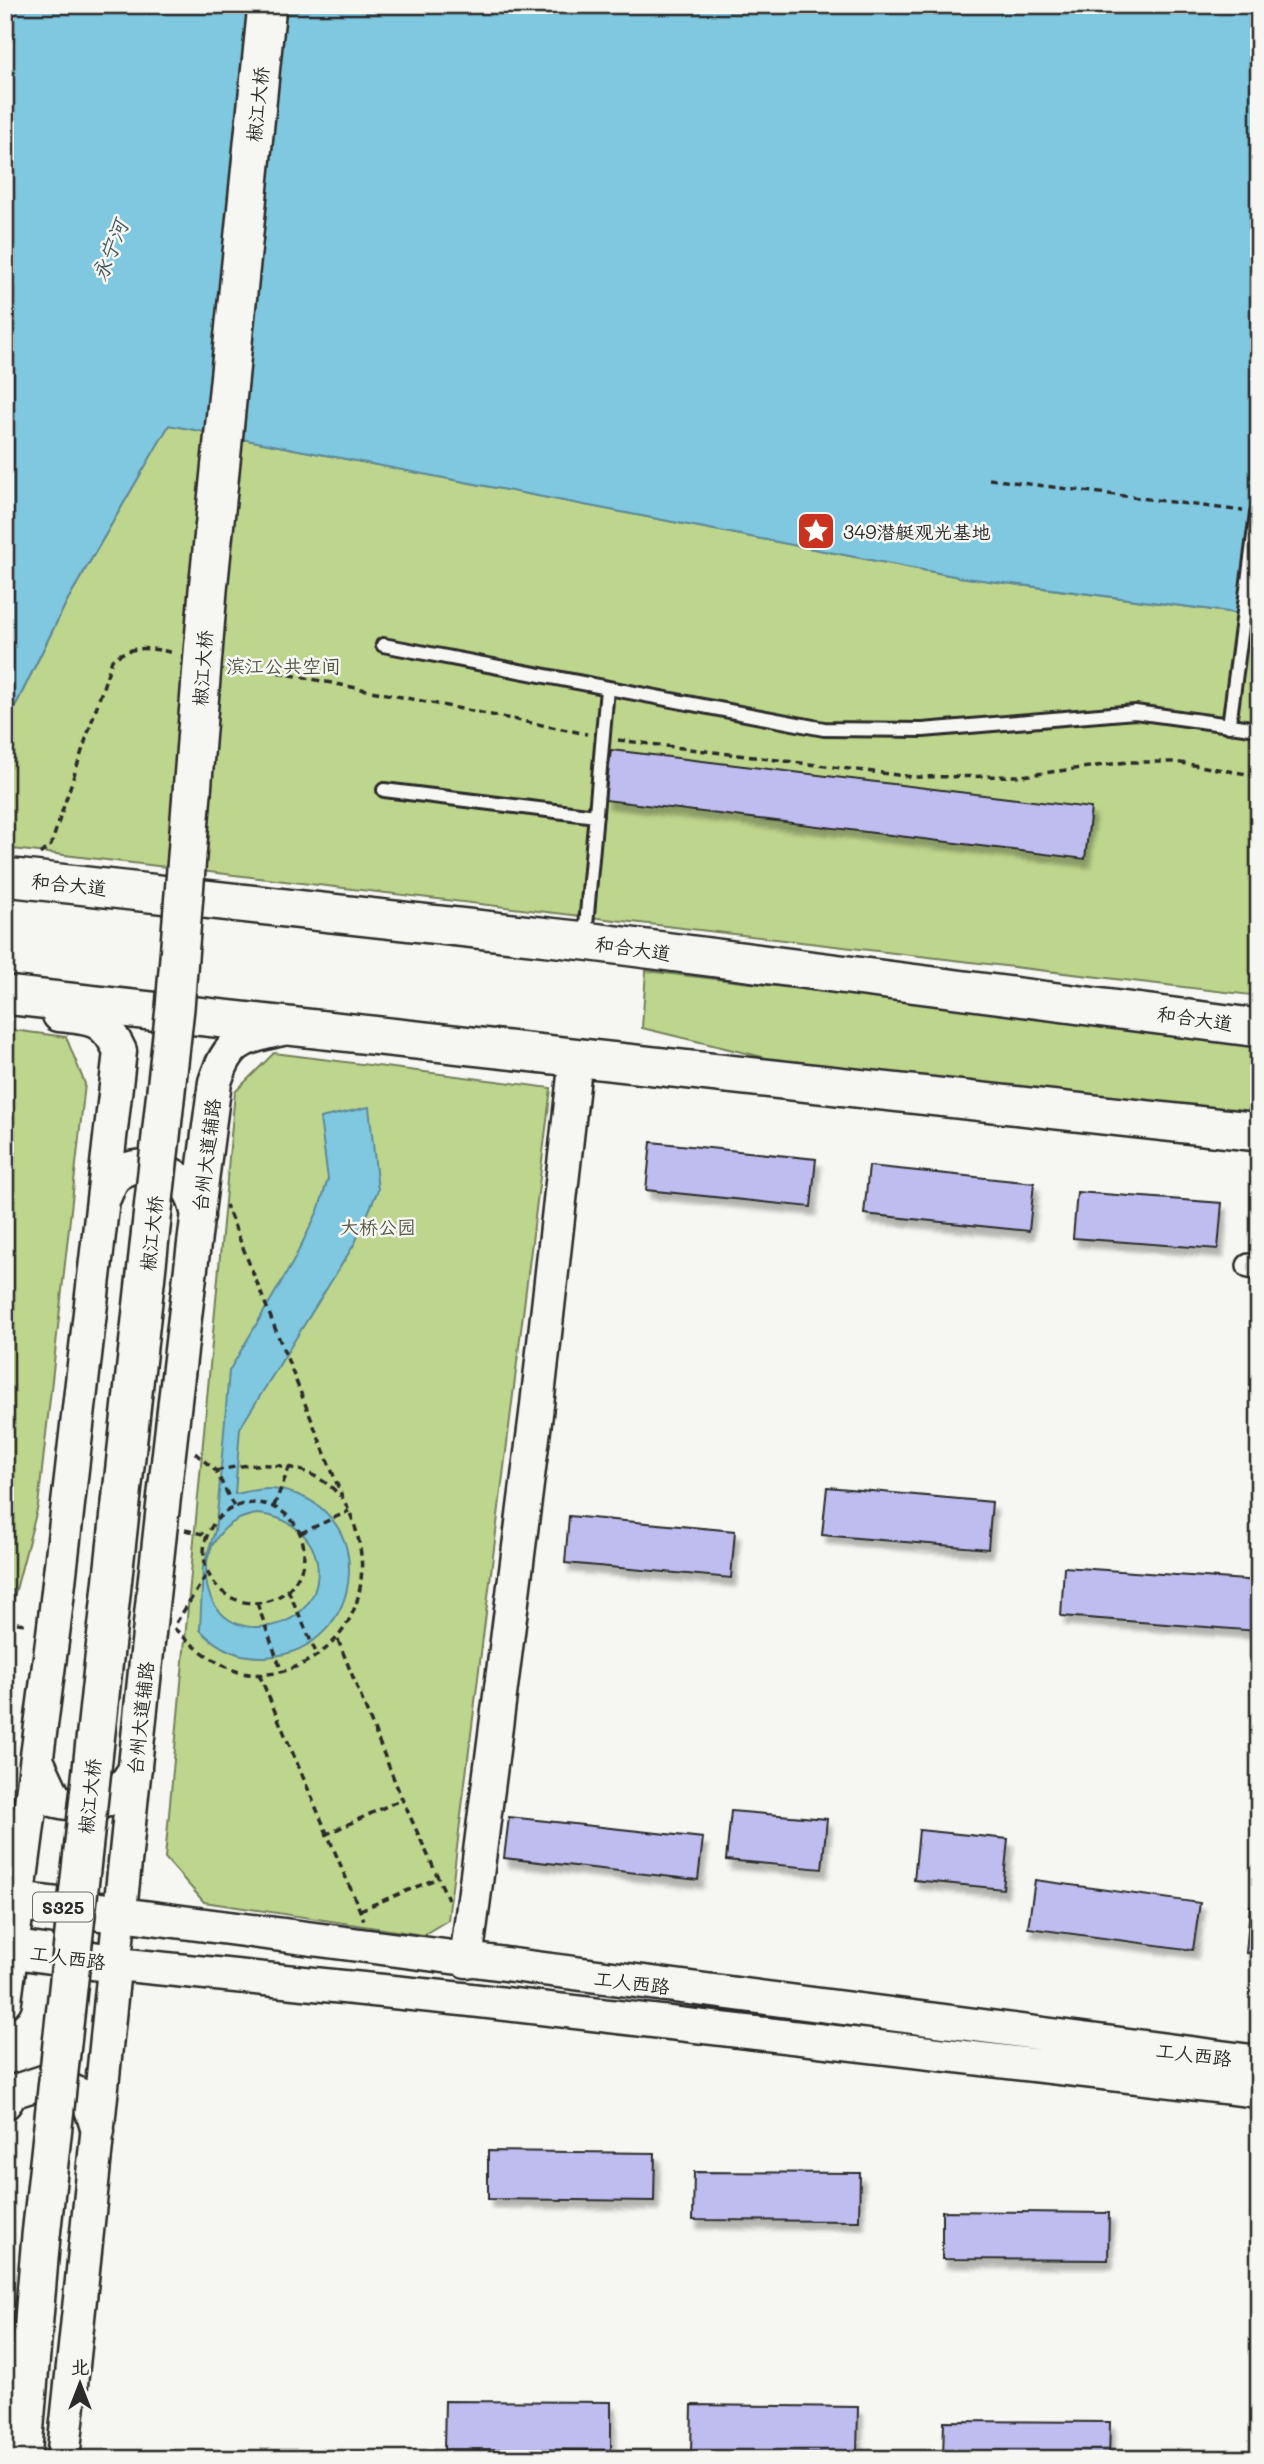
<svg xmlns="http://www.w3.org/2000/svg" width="1264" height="2464" viewBox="0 0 1264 2464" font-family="Mali,'LXGW WenKai TC',sans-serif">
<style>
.green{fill:#bdd58c;stroke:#74805c;stroke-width:2}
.water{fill:#7fc8e0;stroke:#5d8998;stroke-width:2;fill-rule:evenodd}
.building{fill:#bfbdef;stroke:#2b2b2b;stroke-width:2;filter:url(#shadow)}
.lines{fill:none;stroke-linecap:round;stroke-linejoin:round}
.lane-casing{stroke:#2b2b2b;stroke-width:18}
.street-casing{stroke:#2b2b2b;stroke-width:28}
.secondary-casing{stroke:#2b2b2b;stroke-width:37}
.primary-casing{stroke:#2b2b2b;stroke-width:42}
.path{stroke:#2b2b2b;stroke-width:3.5;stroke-dasharray:7 5;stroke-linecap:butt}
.lane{stroke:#f6f6f2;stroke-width:12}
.street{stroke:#f6f6f2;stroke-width:23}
.secondary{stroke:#f6f6f2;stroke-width:32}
.primary{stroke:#f6f6f2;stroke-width:37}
.primary-bridge-casing{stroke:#2b2b2b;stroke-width:42;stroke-linecap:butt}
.primary-bridge{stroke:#f6f6f2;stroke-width:37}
.labels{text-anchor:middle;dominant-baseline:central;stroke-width:5;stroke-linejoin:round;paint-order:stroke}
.shield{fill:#f6f6f2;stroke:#686867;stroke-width:2}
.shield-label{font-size:18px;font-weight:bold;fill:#2b2b2b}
.street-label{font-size:19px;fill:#2b2b2b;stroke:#f6f6f2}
.poi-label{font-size:19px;fill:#2b2b2b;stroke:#f6f6f2;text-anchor:start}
.park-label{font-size:19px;fill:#505643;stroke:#f6f6f2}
.water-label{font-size:21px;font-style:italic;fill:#445a61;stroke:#f6f6f2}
</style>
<defs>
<filter id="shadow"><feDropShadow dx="4.5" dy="8" stdDeviation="2" flood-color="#0004"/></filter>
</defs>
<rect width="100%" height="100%" fill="#f6f6f2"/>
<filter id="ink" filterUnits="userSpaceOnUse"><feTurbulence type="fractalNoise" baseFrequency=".0143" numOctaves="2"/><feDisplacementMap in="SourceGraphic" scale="14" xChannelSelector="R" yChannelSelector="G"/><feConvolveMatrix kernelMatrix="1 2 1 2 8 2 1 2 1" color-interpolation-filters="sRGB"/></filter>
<g filter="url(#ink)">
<path class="green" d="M169 425 959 577 1259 616V996L5 848V727L67 601Z
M646 971 1259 1042V1117L816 1070 642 1028Z
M5 1029 66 1037 85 1084 38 1506 13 1601 5 1661Z
M274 1053 551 1088 448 1920 423 1935 204 1902 165 1858 235 1092Z"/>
<path class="water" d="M5 5H1259V616L959 577 169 425 67 601 5 727Z
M369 1107 378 1190 355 1243 240 1428 235 1494C247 1492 259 1488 272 1489 381 1500 370 1650 266 1657 238 1658 219 1649 200 1630L203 1567 215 1531 218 1504 229 1371 293 1262 318 1211 328 1179 320 1118ZM257 1514C339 1521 336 1624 260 1627 191 1631 186 1524 257 1514Z"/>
<path class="building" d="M611 750 1091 808 1085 859 605 800Z
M651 1142 816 1159 811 1207 646 1190Z
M869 1166 1034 1183 1029 1231 864 1214Z
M1077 1192 1222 1203 1218 1249 1073 1238Z
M827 1487 992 1502 988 1549 822 1535Z
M569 1516 735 1531 731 1578 565 1563Z
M1064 1567 1259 1581 1258 1631 1061 1616Z
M731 1811 827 1819 822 1869 726 1860Z
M509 1817 703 1838 698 1880 504 1858Z
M919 1830 1008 1839 1003 1889 914 1880Z
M1035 1880 1200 1903 1193 1950 1028 1928Z
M1250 1906H1259V1954L1246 1953Z
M488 2151 655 2153 654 2201 488 2199Z
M694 2172 860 2173 859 2221 693 2220Z
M942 2211 1109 2213 1108 2260 942 2259Z
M445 2401 611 2402V2450L444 2449Z
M692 2405 858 2407 857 2454 691 2453Z
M944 2421 1110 2422 1109 2459H943Z"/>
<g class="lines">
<defs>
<path id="lane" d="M383 645 824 729 923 730 1135 712 1259 729
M1229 726 1257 513
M384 790 596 816
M585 937 607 689"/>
<path id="street" d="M1249 1266 1259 1268"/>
<path id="secondary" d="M103 1200C107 1193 110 1181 116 1176 135 1157 177 1169 189 1190 194 1197 196 1208 198 1216
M37 1760 56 1801C95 1810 114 1805 135 1769
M121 1914 1259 2062
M466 1961 536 1414 576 1058
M117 1964 462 1999 1259 2091
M5 2001 54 1626 120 1051C105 1019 93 1018 59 1015
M5 2103 12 2092 49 2080 88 2099 98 2131
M63 2459C113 2000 153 1540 215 1082 230 1037 243 1039 286 1028"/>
<path id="primary" d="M5 877 585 941 1259 1028
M5 995 1259 1132
M5 1900 121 1914
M5 1948 117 1964"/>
</defs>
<use href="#lane" class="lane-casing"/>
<use href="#street" class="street-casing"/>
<use href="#secondary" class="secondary-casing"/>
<use href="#primary" class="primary-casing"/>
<path class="path" d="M989 479 1243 511
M231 663 587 734
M618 740 913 777 1021 776 1127 762H1175L1259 776
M40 854 51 845 112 660C132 644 150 648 175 653
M195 1453 216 1471 234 1507
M216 1471C259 1460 310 1461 340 1496
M204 1553a50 50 0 1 1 100 0a50 50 0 1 1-100 0Z
M274 1506 289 1468
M185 1530 207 1535
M301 1533 349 1511
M288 1590 318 1657
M257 1603 282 1672
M5 1622 28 1624
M176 1623 207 1574
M174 1628C191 1645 213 1662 236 1671 255 1678 280 1674 298 1666 366 1636 377 1560 343 1499L226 1205
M338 1640 402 1799 448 1899
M259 1674 364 1920
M325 1835 402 1799
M360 1910 438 1878"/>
<use href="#lane" class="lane"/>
<use href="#street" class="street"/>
<use href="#secondary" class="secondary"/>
<use href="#primary" class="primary"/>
<defs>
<path id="primary-bridge" d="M22 2459 41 2236 175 1008 208 590 267 5"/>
</defs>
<use href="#primary-bridge" class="primary-bridge-casing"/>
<use href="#primary-bridge" class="primary-bridge"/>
</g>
</g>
<defs>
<symbol id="sight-square" viewBox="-11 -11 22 22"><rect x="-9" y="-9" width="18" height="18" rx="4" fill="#c8321e" stroke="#f6f6f2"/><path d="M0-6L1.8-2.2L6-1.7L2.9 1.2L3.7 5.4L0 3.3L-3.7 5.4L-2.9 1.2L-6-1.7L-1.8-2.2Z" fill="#fff"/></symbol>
</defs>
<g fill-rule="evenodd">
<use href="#sight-square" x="794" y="509" width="44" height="44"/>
</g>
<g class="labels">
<rect class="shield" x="33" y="1892.5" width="60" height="29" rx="5"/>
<g class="shield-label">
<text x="63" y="1907">S325</text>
</g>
<g class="street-label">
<text transform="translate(257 104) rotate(-84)">椒江大桥</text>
<text transform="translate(202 668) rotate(-86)">椒江大桥</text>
<text transform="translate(69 884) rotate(6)">和合大道</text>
<text transform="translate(633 948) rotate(8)">和合大道</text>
<text transform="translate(1195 1018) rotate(8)">和合大道</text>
<text transform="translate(206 1155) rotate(-83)">台州大道辅路</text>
<text transform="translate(151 1233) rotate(-84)">椒江大桥</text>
<text transform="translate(140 1718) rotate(-84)">台州大道辅路</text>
<text transform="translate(89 1796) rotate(-84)">椒江大桥</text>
<text transform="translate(68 1957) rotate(8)">工人西路</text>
<text transform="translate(632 1982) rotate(7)">工人西路</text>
<text transform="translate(1194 2054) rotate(7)">工人西路</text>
</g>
<g class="poi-label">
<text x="843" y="531">349潜艇观光基地</text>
</g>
<g class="park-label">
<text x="283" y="665">滨江公共空间</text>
<text x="378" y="1226">大桥公园</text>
</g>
<g class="water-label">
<text transform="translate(109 250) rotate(-68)">永宁河</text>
</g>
</g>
<rect width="1264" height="2464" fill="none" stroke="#f6f6f2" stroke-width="28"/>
<rect x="14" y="14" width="1236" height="2436" fill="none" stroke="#2b2b2b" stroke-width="2.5" filter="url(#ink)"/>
<g transform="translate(80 2384)" stroke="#f6f6f2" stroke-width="5" paint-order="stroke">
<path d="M0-5L12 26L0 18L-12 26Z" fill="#2b2b2b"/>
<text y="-10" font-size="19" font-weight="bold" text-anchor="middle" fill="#2b2b2b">北</text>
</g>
</svg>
